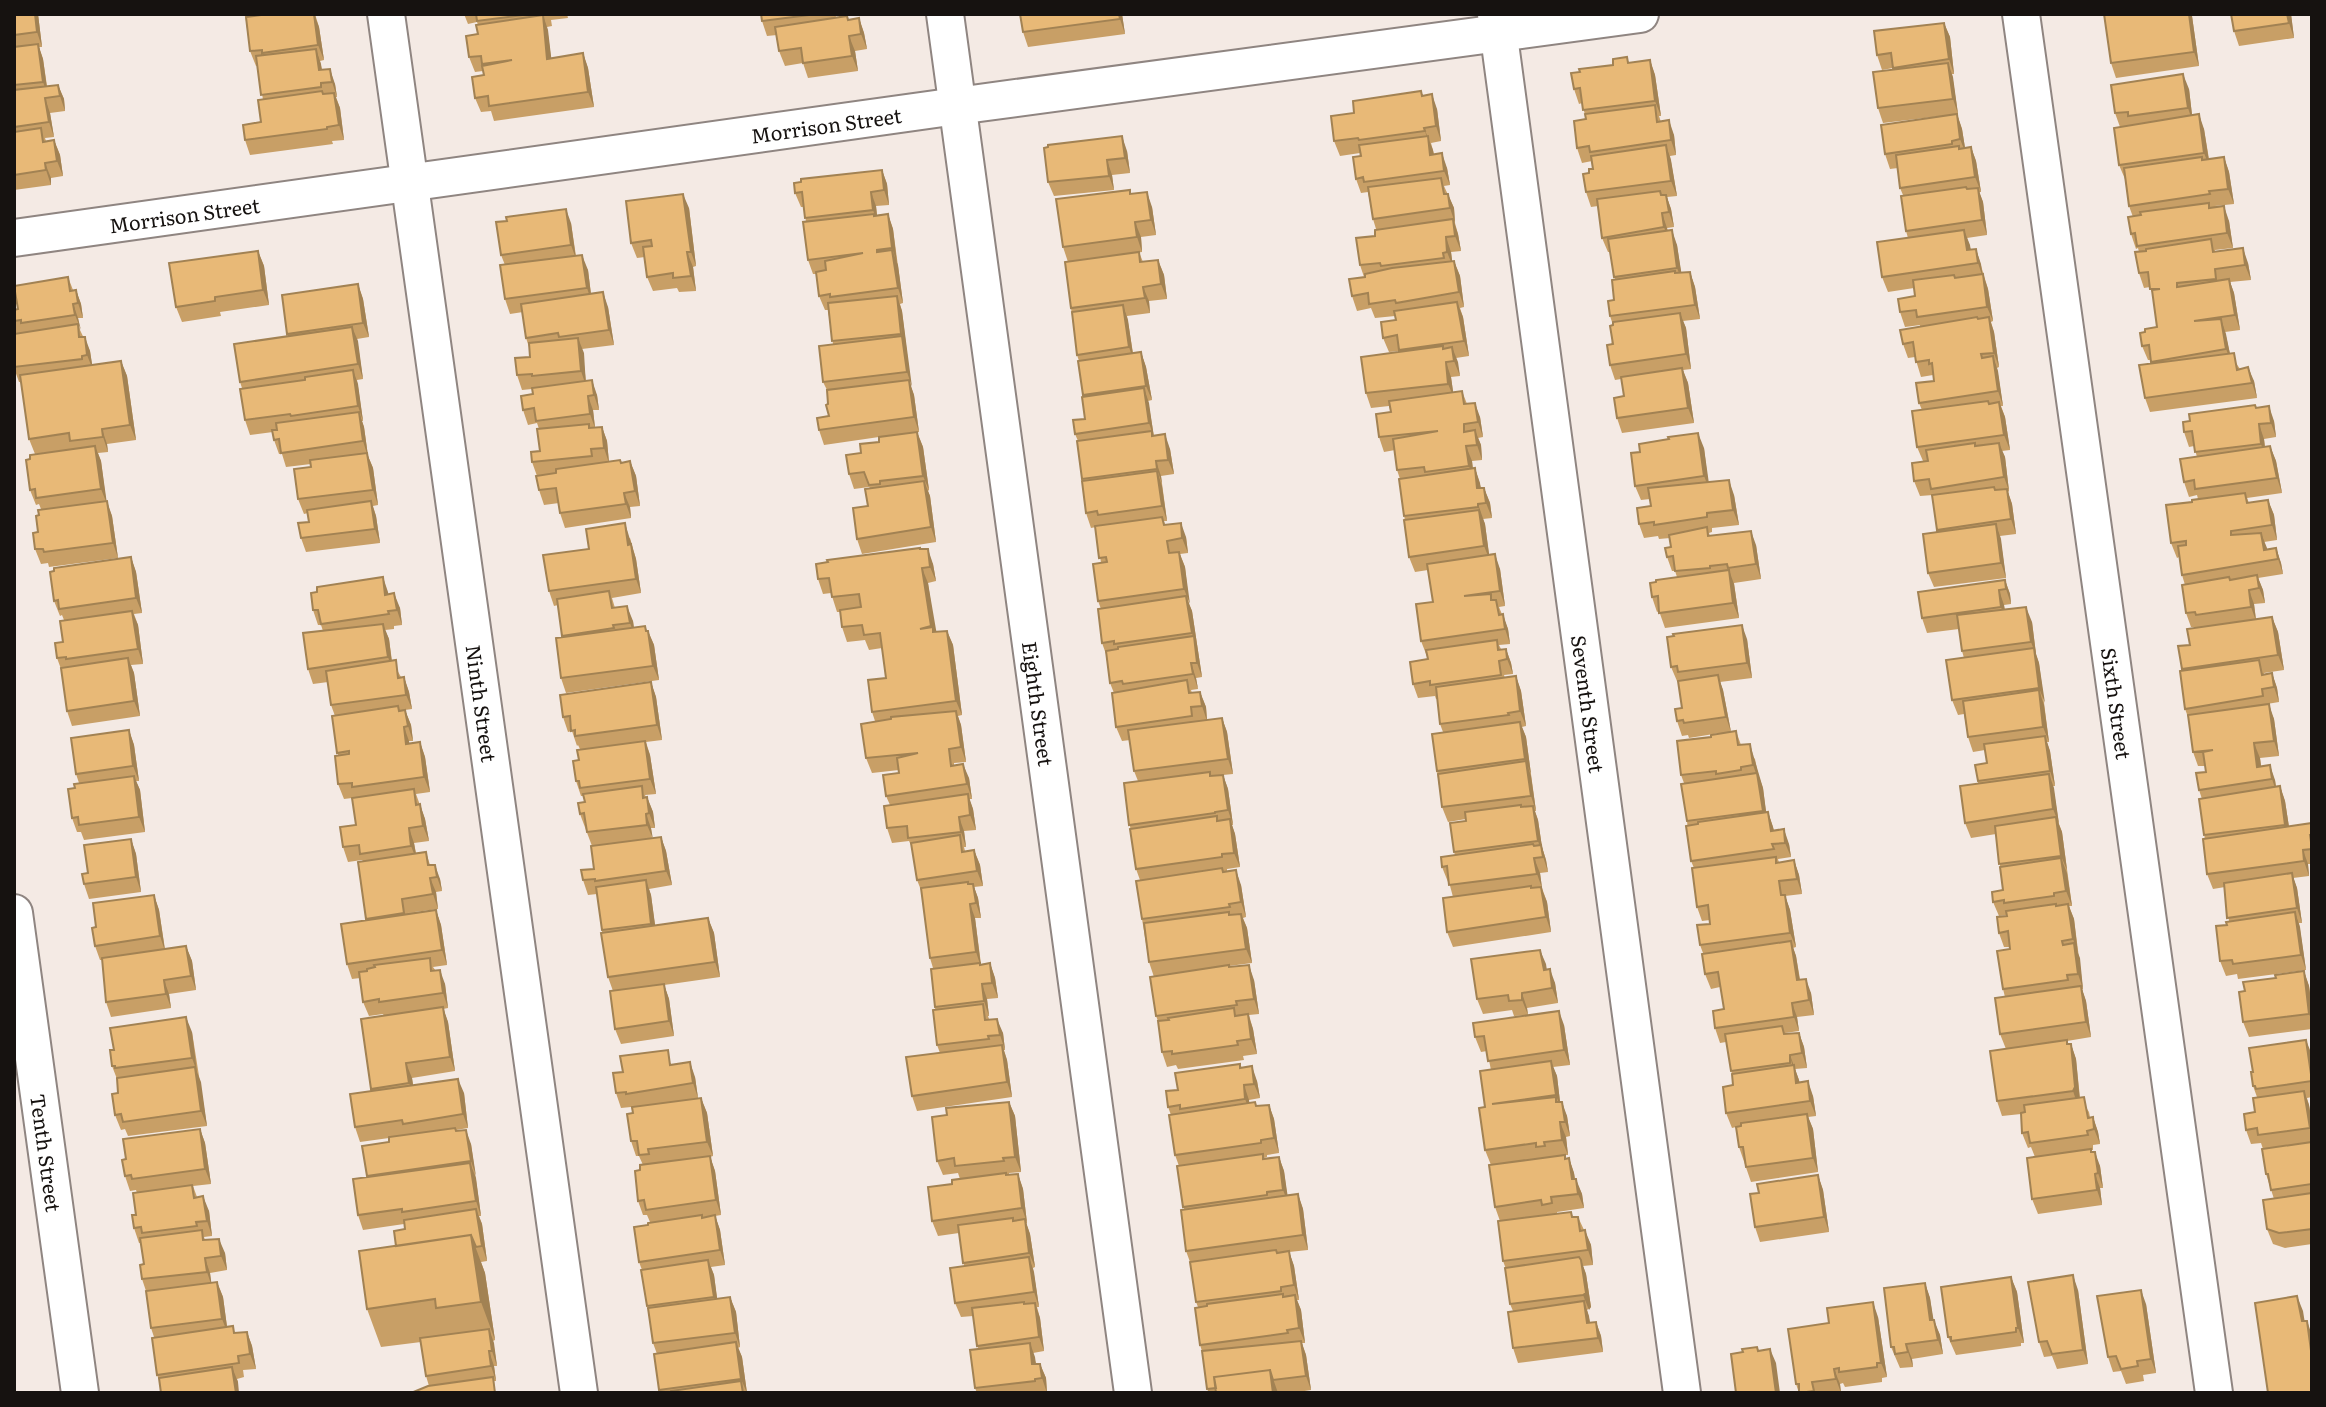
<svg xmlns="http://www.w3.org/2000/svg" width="2326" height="1407" viewBox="0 0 2326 1407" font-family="Literata,serif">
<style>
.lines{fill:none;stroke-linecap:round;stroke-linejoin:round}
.minor-casing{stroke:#8f8581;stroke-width:40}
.minor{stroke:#fff;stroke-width:36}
.wall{fill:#c89f66}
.shaded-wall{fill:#a28253}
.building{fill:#e8b977;stroke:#a28253;stroke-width:2}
.labels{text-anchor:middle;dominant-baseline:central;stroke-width:6;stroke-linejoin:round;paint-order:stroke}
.street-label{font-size:20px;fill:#161210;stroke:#f4eae4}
</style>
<rect width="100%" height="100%" fill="#f4eae4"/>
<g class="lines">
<defs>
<g id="minor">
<path id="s1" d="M386 14 579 1393"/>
<path id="s2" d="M945 14 1133 1393"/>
<path id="s3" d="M1496 14 1682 1393"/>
<path id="s4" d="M2021 14 2214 1393"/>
<path id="s5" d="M14 238 957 106 1640 14"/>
<path id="s6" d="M14 913 80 1393"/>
</g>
</defs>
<use href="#minor" class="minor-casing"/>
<use href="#minor" class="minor"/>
</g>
<path class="wall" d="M14 14H38L42 47H39L43 59 47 86 58 85 64 99 65 111 50 113 54 137 45 138 46 141 54 140 60 155 63 176 51 178V185L14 190Z
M245 14H315L319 27 324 60 320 61 322 70 335 84 337 97H336L340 108 344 140 332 141 333 144 250 155 245 140 261 122 263 100 258 66H256L250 51Z
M464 14H567L568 18 551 20 552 26 547 27 551 58 583 53 588 68 594 107 494 121 491 111 481 112 475 98 484 75 483 71 475 72 469 57 478 34V25L477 22 468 24Z
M761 14H835L836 17 849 20 859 18 864 33 867 49 855 51 858 71 808 78 803 63 785 66 779 51 777 35 767 36 762 21Z
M1020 14H1122L1125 34 1028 47 1023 32Z
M2231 14H2291L2294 38 2239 46 2234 31Z
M2192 16 2199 66 2116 78 2111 63Z
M1944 23 1950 37 1954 74H1952L1958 114 1883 123 1878 108 1894 69 1893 68 1882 70 1877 55Z
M1650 60 1655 75 1661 116H1659L1661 122 1674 135 1676 155 1670 156 1677 196 1667 197 1671 209 1674 227 1667 228 1668 231 1677 245 1681 273 1690 272 1695 287 1700 319 1683 321 1686 328 1691 369 1683 370 1688 383 1694 423 1622 433 1617 418 1624 396 1621 379 1615 380 1610 365 1613 325 1610 316 1614 300 1615 280 1610 252H1608L1602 238 1598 206 1591 207 1586 192 1589 173 1593 169 1592 161 1582 163 1577 148 1586 119 1582 103 1579 104 1574 89 1629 63Z
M2189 89 2192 115 2204 129 2209 159 2224 157 2229 172 2234 204 2215 206 2229 221 2233 248 2215 250V252L2248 263 2251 280 2230 282 2234 293 2240 330 2225 332 2230 354 2240 369 2254 381 2257 398 2150 412 2145 398 2151 363V360H2148L2142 346 2145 332 2157 327 2153 295 2150 287 2144 288 2139 273V252L2138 248 2136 249 2131 234 2133 217 2129 206 2125 179 2119 165 2120 127 2115 113Z
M1421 91 1423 96 1437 109 1441 141 1431 143 1434 154 1447 168 1450 185 1444 186 1454 208 1455 223 1458 234 1461 251 1451 252 1452 261H1454L1460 276 1464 307 1460 308 1463 317 1469 356 1456 358 1460 376 1451 377 1453 392 1462 391 1467 404 1480 417 1483 437 1478 438 1481 445 1482 460 1472 461 1473 469 1475 468 1481 488H1484L1490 503 1492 518 1483 519 1485 524 1489 555 1500 569 1505 606 1499 607 1508 629 1510 644 1499 645 1501 649H1506L1511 663 1513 674 1504 675 1505 678 1516 676 1521 691 1526 726 1522 727 1526 737 1536 811H1535L1538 820 1542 847 1546 860 1548 872 1540 873 1542 888 1547 902 1551 932 1453 947 1447 932 1453 897 1449 882H1448L1442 867 1455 855 1454 852 1466 819 1448 822 1442 807 1437 771 1443 732 1440 724 1437 699H1436L1435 696 1418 698 1413 684 1428 659 1421 641 1433 602 1428 570 1415 572 1409 557 1400 479 1397 470 1395 450 1384 452 1379 437 1391 412 1389 406 1371 408 1366 393 1400 352V351L1389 352 1383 338 1396 320 1395 316 1375 318 1371 308 1357 311 1352 296 1364 277 1360 265 1375 236 1376 229 1373 219 1368 192 1361 193 1356 179 1360 153 1340 156 1334 141Z
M1957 114 1962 129 1965 148 1971 147 1976 161 1981 192H1979L1983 202 1987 235 1967 238 1971 250 1976 249 1988 289 1993 321 1991 322 1994 332 1999 367 1997 368 2003 406H2001L2005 417 2010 450 2002 451 2005 457 2009 491 2008 492 2012 504 2016 534 2000 536 2006 578 1934 587 1928 573 1938 532 1933 495 1920 496 1914 481 1923 461 1917 447 1922 410 1919 403 1934 381 1933 375 1921 377 1915 357 1908 358 1903 344 1920 326V325L1905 327 1900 312 1915 296 1914 288 1888 292 1882 277 1908 238 1906 231 1903 195 1900 188 1898 168 1890 169 1885 154Z
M1127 151 1130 173 1112 175 1114 190 1054 196 1048 182Z
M882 170 887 184 889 205 876 206 877 215 888 214 893 229 903 303 900 304 902 311 911 387 914 395 919 432 888 436 917 432 923 447 929 490 928 491 930 496 936 542 862 554 857 539 868 506 870 488 869 487 854 489 849 474 861 453 879 442V437L824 445 819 430 829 416 827 390 823 382 833 344 828 310H825L819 296 816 274H813L808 260 806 222 804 207H801L795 193Z
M1130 190 1131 194 1152 207 1156 235 1141 237 1142 252 1068 262 1063 247Z
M689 208 696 266 693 267 696 291 679 292 677 288 653 291 647 277 645 257 637 258 631 243Z
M571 223 576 256 588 270 591 294 608 307 614 345 582 349 586 381 597 395 599 410H593L595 427H602L607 441 609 462 621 463 630 461 636 476 640 506 630 507 631 518 565 528 560 513 559 503 544 505 539 490 537 476 532 462 540 451 539 429 537 423 528 425 523 410 533 394 532 389 522 390 517 375 530 357 529 347 526 338 523 312 510 314 505 299V265L501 255Z
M258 251 264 266 269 305 220 312 221 316 182 322 176 307Z
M1139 252 1143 262 1158 260 1164 275 1167 299 1149 301 1150 313 1127 316 1133 353 1141 352 1146 367 1152 400 1148 401 1154 436 1170 449 1174 474 1161 476 1167 521H1164L1165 525 1186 537 1188 553 1180 554 1185 567 1189 604 1192 611 1202 677 1196 678 1198 689 1191 690 1192 693 1200 692 1206 707 1207 720 1222 718 1227 732 1233 774 1223 775 1228 789 1233 825H1232L1235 834 1240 867 1227 869V871L1241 885 1246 917 1243 918 1247 928 1252 963 1229 966 1254 980 1259 1014 1249 1015 1253 1029 1257 1054 1243 1056 1244 1060 1178 1069 1176 1065 1167 1067 1162 1052 1158 1021 1156 1016 1154 977 1149 962 1142 919 1140 880 1136 869 1124 783 1138 781 1134 771 1130 740 1122 741 1116 727 1114 693 1110 683 1106 654 1102 643 1101 609 1098 601 1101 563 1096 527 1091 528 1086 513 1077 441H1078L1075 434 1085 419 1084 396 1078 361H1079L1077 355 1071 308Z
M68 277 73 290H76L81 304 83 318H78L80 330 90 351 92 365 121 361 127 376 136 440 107 444 108 452 98 453 101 461 106 501 112 516 118 558 49 567 48 563 41 564 35 549 41 509 39 504 36 505 30 490 73 449 35 454 29 439 21 382H19L14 368V310L18 309Z
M358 284 363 299 369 337 357 339 363 379 357 380 363 421H362L364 427 368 456 373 468 378 505 373 506 376 516 380 543 306 552 301 538 309 522 308 513 304 514 298 499 311 467V464L286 467 282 454H279L274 440 273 432 250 435 245 420 242 388 240 382 288 336 287 334Z
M2256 408 2274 421 2276 437 2264 439 2265 447 2270 446 2276 461 2282 493 2247 498 2249 503 2268 500 2274 515 2277 540 2264 542 2267 550 2276 548 2281 563 2283 574 2258 578 2263 590 2265 603 2254 604 2256 619 2272 617 2278 632 2284 670 2264 673V674L2272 673 2277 688 2279 702 2267 704 2274 719 2279 756 2260 758 2261 766 2275 780 2276 787 2280 786 2285 801 2289 827 2312 823V864H2308L2309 876 2293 878 2297 888 2302 923H2299L2306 970 2238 979 2237 974 2226 976 2220 961 2229 921 2225 887 2213 889 2207 874 2202 799 2199 790 2206 772 2205 766H2198L2193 752 2188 717 2185 709 2182 671 2178 646 2190 645 2200 627H2191L2186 613 2185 585 2182 575 2179 557 2177 558 2171 543 2192 502 2198 499 2197 495 2189 497 2184 482 2197 457 2194 446 2189 447 2184 432Z
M1704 448 1708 482 1734 495 1739 525 1712 528V532L1709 533 1710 536 1756 545 1761 579 1734 583 1739 618 1665 628 1659 611 1657 612 1652 597 1656 582 1677 577 1675 571H1672L1667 557 1671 547 1670 538 1659 539 1658 536 1644 538 1639 524 1651 506 1650 499 1641 500 1635 486Z
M630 538 636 559 641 593 612 598 615 608 633 621 634 628 648 631 654 645 659 680 566 693 561 678 563 638 558 605 554 606 549 591 589 549Z
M920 549 933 564 936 581 928 583 935 632 947 631 953 645 962 715 958 716 961 725 966 762 954 763V765L969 778 972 799H969L973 809 976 830 964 831 966 847H964L965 851 974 850 980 865 983 886 974 887 978 898 981 918H975L981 964 990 963 995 978 998 998 987 999 989 1016H988L989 1019 1003 1033 1005 1050H1004L1007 1060 1012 1097 917 1111 912 1096 940 1053 937 1045 933 968 930 958 921 890 917 880 912 847 909 841 892 843 887 828 890 805 886 796 899 773V770L872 773 866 758 875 721 872 712 886 678 882 648 869 650 865 640 847 642 842 627 840 612H837L831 593 823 594 818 579Z
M131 557 136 572 142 613 134 614 138 625 143 664 131 665 134 673 140 716 72 726 67 711 61 669 57 658 63 642 64 620 62 615 60 616 54 601Z
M2005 580 2010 594 2011 604 2004 605 2005 610 2032 622 2036 654 2039 663 2049 742H2047L2050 751 2055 786H2053L2059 824 2062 832 2072 906H2069L2074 919 2083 989H2082L2086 1001 2091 1037 2067 1041 2068 1044H2071L2076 1059 2080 1098 2089 1112 2090 1117H2093L2098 1132 2100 1144 2093 1145V1150H2091L2100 1166 2103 1188H2100L2102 1205 2038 1214 2032 1199 2035 1157 2031 1147 2028 1148 2022 1133 2021 1114 2002 1116 1997 1101 2006 1049 2000 1034 2005 997 2003 989 2010 949V947H2004L1999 933 2007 915 1999 916 1993 902 2003 890 1996 834 1971 838 1965 823 1978 783V781L1987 763 1985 750 1973 752 1968 737 1964 714 1958 715 1952 700 1964 658 1962 651 1959 629 1927 633 1922 618Z
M388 594 400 608 402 625 394 626V629L385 630 389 639 392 661 401 677H404L409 692 412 709 405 710 411 725 413 741H409V744L420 742 425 757 430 792 416 794 425 819 429 841 414 843 416 853 426 852 430 865 440 879 442 891 436 892 438 909 407 913 436 910 441 925 447 965 433 967 445 984 448 1008 443 1009 448 1022 455 1071 412 1078 413 1085 464 1093 468 1128 456 1130 471 1144 481 1216H479L482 1224 487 1261 481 1262 485 1273 495 1340 493 1341 497 1366H494L496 1381H495L429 1386 426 1376 421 1342 381 1347 367 1309 405 1229 404 1224 363 1230 358 1215 367 1177 362 1146 389 1142V1138L360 1142 355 1127 372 1091 361 1019 384 1016 383 1014 369 1016 363 1002 360 978 352 979 347 964 367 920 358 862 363 861 362 860 348 862 343 847 356 825 352 798 344 799 338 784V756L335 716 331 705 328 682 313 684 308 669 323 631 321 625H318L313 610Z
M1747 639 1752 678 1720 682 1723 690 1731 732 1736 731 1741 745 1755 759 1758 774 1763 788 1766 813 1768 812 1774 830 1789 844 1791 857 1778 859 1779 863 1794 860 1799 875 1802 894 1785 896 1790 910 1796 947 1793 948 1796 956 1800 979 1811 993 1814 1015 1797 1017 1799 1031 1785 1033H1799L1804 1047 1807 1068 1795 1069 1800 1083 1813 1096 1816 1116 1808 1117 1813 1129 1818 1172 1751 1182 1739 1147 1736 1127 1732 1128 1726 1113 1733 1085 1732 1075 1726 1042 1720 1043 1715 1028 1724 1009 1720 987 1711 989 1705 974 1703 953 1700 945 1710 924V920L1702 921 1697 907 1694 868 1691 861 1687 821 1684 783 1681 775 1711 737 1720 733 1689 738 1688 735 1682 736 1677 721 1682 708 1678 681H1677L1671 667Z
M651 682 656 697 662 740 646 742 650 755 656 794 645 795 646 797H647L653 812 655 828H651L652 838 661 837 666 851 672 885 649 889 651 895 655 926 708 918 714 933 720 977 664 985 669 999 674 1036 621 1044 615 1029 613 991 608 977 597 894 588 895 583 880 594 869 592 846 580 814 585 802 583 796H581L576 781 580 749 578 745 577 746 572 731 568 732 563 717Z
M129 730 134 745 139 781H136L140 790 145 832 84 840 81 832H77L72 818 75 788 79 783 76 774Z
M131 839 136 854 141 892 89 899 84 884 88 873Z
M154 895 159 910 165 949 186 946 192 961 196 990 169 994 171 1008 111 1017 106 1002 102 960H100L95 946 96 927Z
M1540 950 1546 969 1555 983 1558 1003 1527 1008 1528 1015 1514 1016 1512 1010 1483 1014 1477 999Z
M2304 971 2309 986 2312 1007V1029L2249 1037 2243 1022 2245 991Z
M1564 1025 1570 1065 1553 1067 1557 1076 1560 1102 1567 1116 1570 1136 1566 1137 1568 1155H1565L1566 1159 1569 1158 1574 1173 1575 1179 1582 1194 1584 1208 1557 1212V1214L1571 1212 1573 1217H1578L1591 1245 1593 1265 1583 1266 1586 1274 1591 1307 1587 1310 1590 1322H1596L1601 1336 1603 1352 1518 1363 1513 1348V1311L1510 1304 1506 1269 1503 1261 1500 1221 1495 1207 1491 1165 1485 1150V1107L1491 1070 1487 1051 1481 1052 1475 1037Z
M192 1032 207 1126 128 1136 125 1129 121 1130 115 1115 118 1093 117 1079 112 1066Z
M2312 1055V1097L2307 1098 2309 1105 2312 1123V1244L2285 1248 2273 1244 2267 1229 2274 1199 2266 1174 2263 1149 2261 1143 2251 1144 2246 1130 2255 1112 2257 1097 2253 1086Z
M673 1064 695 1077 698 1098 674 1102 701 1098 707 1113 713 1156 710 1157 715 1171 721 1215 715 1216 720 1230 725 1265 711 1267 714 1275 717 1299 730 1297 736 1312 740 1347 738 1348 742 1357 747 1393H660L659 1390 657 1354 653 1343 642 1270 639 1262 648 1225 650 1222 647 1215H643L638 1201 640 1170 643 1165 639 1156H636L631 1141 633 1113 631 1107 621 1108 616 1093Z
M1240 1064 1242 1068 1257 1081 1260 1098 1249 1100V1103L1257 1106 1269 1105 1274 1119 1279 1153 1267 1155V1157L1264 1158V1159L1279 1157 1284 1171 1287 1195 1298 1194 1303 1209 1308 1250 1289 1252 1294 1266 1299 1300H1297L1301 1310 1305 1343H1302L1306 1355 1311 1390 1292 1393H1209L1207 1389 1202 1351 1200 1345 1198 1307 1196 1302 1190 1262 1186 1251 1184 1209 1179 1166 1175 1155 1171 1115 1168 1107 1178 1090Z
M1009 1102 1015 1116 1021 1172 1009 1173V1175L1018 1174 1023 1189 1027 1223H1026L1030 1234 1035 1267 1033 1268 1039 1307H1037L1040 1318 1044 1351 1033 1353 1036 1364H1040L1046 1378 1047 1393H977L975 1388 978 1349 973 1316 961 1317 955 1303 964 1266 959 1233 938 1236 932 1221 952 1184 960 1179 958 1173 943 1175 937 1161 947 1115Z
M200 1129 205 1143 211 1184 193 1186 197 1197 209 1211 212 1236 204 1237 205 1240 225 1253 227 1270 210 1273 211 1283 217 1282 223 1297 227 1327 236 1333 247 1332 252 1346 256 1369 243 1370 244 1377 237 1379 238 1382H160L157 1375 154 1337 151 1328 146 1291 142 1279 144 1264 141 1243H139L134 1228 136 1215 137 1193 136 1190 130 1191 125 1176Z
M1818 1175 1823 1190 1829 1232 1760 1242 1755 1227 1759 1193Z
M2011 1277 2017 1292 2024 1343H2021V1346L1956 1355 1948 1337Z
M1925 1283 1930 1298 1933 1320 1940 1335 1943 1354 1912 1359 1913 1367 1900 1368 1891 1347Z
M2078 1290 2088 1364 2057 1369 2052 1356 2044 1357 2039 1342Z
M2146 1304 2156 1373 2143 1375 2144 1381 2126 1384 2121 1371 2113 1372 2108 1357Z
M1878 1317 1887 1377 1882 1378V1382L1845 1387 1843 1383 1840 1384 1841 1393H1799L1796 1384Z"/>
<path class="shaded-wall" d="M35 14H38L42 47 37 32Z
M314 14 319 27 324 60 318 45Z
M1119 14H1122L1125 34 1120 19Z
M2189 14H2191L2192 16 2199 66 2194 52Z
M2287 14H2291L2294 38 2289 23Z
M543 15 548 30 553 73 547 59Z
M859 18 864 33 867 49 861 34Z
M1944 23 1950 37 1954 74 1949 59Z
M849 36 855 51 858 71 852 56Z
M38 44 43 59 48 96 43 82Z
M316 49 321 64 324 85 319 70Z
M583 53 588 68 594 107 588 92Z
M1650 60 1655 75 1661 116 1655 101Z
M1948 63 1953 77 1958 114 1953 99Z
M330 69 335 84 337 97 332 82Z
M2183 74 2189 89 2193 123 2188 108Z
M58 85 64 99 65 111 60 96Z
M334 93 340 108 344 140 339 125Z
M1432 94 1437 109 1441 141 1436 126Z
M45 98 50 113 54 137 49 122Z
M1957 114 1962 129 1966 154 1960 139Z
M2199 114 2204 129 2210 168 2204 153Z
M1669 120 1674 135 1676 155 1671 140Z
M1424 128 1433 150 1436 170 1430 155 1429 144Z
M1122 136 1127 151 1130 173 1125 158Z
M54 140 60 155 63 176 57 161Z
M1666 145 1671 160 1677 196 1671 181Z
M1971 147 1976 161 1981 192 1975 177Z
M1442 153 1447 168 1450 185 1444 171Z
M2224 157 2229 172 2234 204 2228 189Z
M1107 160 1112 175 1114 190 1109 176Z
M45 163 51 178V185L46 170Z
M882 170 887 184 889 205 884 190Z
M1978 188 1983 202 1987 235 1982 220Z
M871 192 876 206 878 225 873 210Z
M1147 192 1152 207 1156 235 1151 220Z
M683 194 689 208 696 266 691 252Z
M1448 194 1454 208 1455 223 1450 208Z
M1666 195 1671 209 1674 227 1669 212Z
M2224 206 2229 221 2233 248 2227 233Z
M566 209 571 223 576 259 571 245Z
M1662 213 1667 228 1669 242 1664 227Z
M888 214 893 229 897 263 892 248Z
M1453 219 1458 234 1461 251 1455 236Z
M1135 222 1141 237 1142 252 1137 237Z
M1672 230 1677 245 1683 283 1677 268Z
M1964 230 1970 245 1973 265 1967 250Z
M1446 237 1451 252 1453 267 1447 252Z
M2243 248 2248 263 2251 280 2245 265Z
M1976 249 1981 264 1983 278 1978 263Z
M892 250 898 265 903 303 898 288Z
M258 251 264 266 269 305 263 290Z
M687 252 693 267 696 291 691 276Z
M582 255 588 270 592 303 587 288Z
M1158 260 1164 275 1167 299 1161 284Z
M1454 261 1460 276 1464 307 1459 292Z
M1690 272 1695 287 1700 319 1695 305Z
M1983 274 1988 289 1993 321 1987 307Z
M2229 279 2234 293 2240 330 2235 315Z
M358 284 363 299 369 337 363 323Z
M1143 287 1149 301 1150 313 1145 298Z
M76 290 81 304 83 318 78 303Z
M603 292 608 307 614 345 609 330Z
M897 296 902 311 912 387 907 372Z
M1457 302 1463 317 1469 356 1464 341Z
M73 304 78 318 81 330 75 315Z
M1123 305 1128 320 1134 362 1129 347Z
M1680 313 1686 328 1691 369 1686 354Z
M1989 317 1994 332 1999 367 1994 353Z
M2221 319 2226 334 2232 364 2226 349Z
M352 327 358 341 363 379 358 364Z
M85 337 90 351 93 370 87 355Z
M578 338 584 353 586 386 581 371Z
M1452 347 1458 362 1460 376 1454 361Z
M1141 352 1146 367 1152 400 1146 386Z
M1993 356 1998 371 2003 406 1998 391Z
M121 361 127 376 136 440 130 425Z
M1446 362 1451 377 1454 398 1448 384Z
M2248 367 2254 381 2257 398 2252 383Z
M1682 368 1688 383 1694 423 1688 408Z
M353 370 358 384 363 421 358 406Z
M592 380 597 395 599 410 594 395Z
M909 380 914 395 919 432 914 417Z
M1144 388 1149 403 1154 438 1149 423Z
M588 396 593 410 595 428 590 414Z
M1999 402 2005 417 2010 450 2004 435Z
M1475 403 1480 417 1483 437 1478 422Z
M2269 406 2274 421 2276 437 2271 423Z
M359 412 364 427 368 456 373 468 378 505 373 490 367 454 363 441Z
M2259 424 2264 439 2266 458 2261 444Z
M602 427 607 441 609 463 604 448Z
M102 429 107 444 108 452 103 437Z
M1475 430 1481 445 1482 460 1477 445Z
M917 432 923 447 929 490 923 476Z
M1698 433 1704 448 1710 491 1704 476Z
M1165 434 1170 449 1174 474 1168 460Z
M1999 443 2005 457 2009 491 2004 477Z
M95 446 101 461 107 504 101 489Z
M1466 446 1472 461 1474 481 1469 466Z
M2270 446 2276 461 2282 493 2277 478Z
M630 461 636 476 640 506 635 491Z
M1156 461 1161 476 1162 484 1157 469Z
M1475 468 1480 483 1483 503 1477 488Z
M1157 471 1162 486 1167 521 1162 506Z
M1729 480 1734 495 1739 525 1733 510Z
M924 481 930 496 936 542 931 527Z
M1484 488 1490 503 1492 518 1486 503Z
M2007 489 2012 504 2016 534 2011 519Z
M624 493 630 507 631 518 626 504Z
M2268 500 2274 515 2277 540 2272 525Z
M107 501 112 516 118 558 113 543Z
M371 501 376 516 380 543 375 529Z
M1478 504 1485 524 1490 561 1484 546Z
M625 523 636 559 641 593 636 579 628 545Z
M1181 523 1186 537 1188 553 1182 538Z
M1996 524 2001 539 2006 578 2001 563Z
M1751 531 1756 545 1761 579 1756 564Z
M2261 533 2267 548 2268 561 2264 550Z
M2276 548 2281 563 2283 574 2278 559Z
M928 549 933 564 936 581 930 567Z
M1179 552 1185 567 1190 604 1184 589Z
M1495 554 1500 569 1505 606 1500 591Z
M131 557 136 572 142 613 136 598Z
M922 568 928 583 939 647 931 626Z
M1729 570 1734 584 1739 618 1733 603Z
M2257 575 2263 590 2265 603 2259 588Z
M383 577 388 592 391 609 385 595Z
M2005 580 2010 594 2011 604 2006 589Z
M1999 590 2004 605 2006 622 2001 607Z
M2249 590 2254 604 2256 621 2251 607Z
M394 593 400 608 402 625 397 610Z
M1186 596 1192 611 1202 677 1197 663Z
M627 606 633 621 635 637 630 623Z
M2026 607 2032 622 2036 654 2039 663 2045 703 2039 688 2034 650 2031 642Z
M132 611 138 625 143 664 138 649Z
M1503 614 1508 629 1510 644 1505 629Z
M2272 617 2278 632 2284 670 2278 655Z
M383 624 389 639 393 672 388 657Z
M1742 625 1747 639 1752 678 1747 663Z
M645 626 650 639 648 631 654 645 659 680 653 666Z
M947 631 953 645 962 715 956 701Z
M1506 649 1511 663 1513 674 1507 659Z
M128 658 134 673 140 716 134 701Z
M1191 663 1196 678 1198 689 1193 674Z
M2272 673 2277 688 2279 702 2274 687Z
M1718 675 1723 690 1731 732 1726 717Z
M1516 676 1521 691 1526 726 1520 711Z
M404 677 409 692 412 709 406 695Z
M651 682 656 697 662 740 657 725Z
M2039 690 2044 705 2049 742 2043 727Z
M1200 692 1206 707 1207 721 1202 706Z
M2269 704 2274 719 2279 756 2274 741Z
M405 710 411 725 413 741 408 726Z
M956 711 961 725 966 762 961 747Z
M1222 718 1227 732 1233 774 1228 759Z
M1520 722 1526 737 1531 774 1525 759Z
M404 727 409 741 412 759 406 744Z
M129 730 134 745 139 781 133 766Z
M2045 736 2050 751 2055 786 2050 771Z
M645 741 650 755 656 794 650 779Z
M420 742 425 757 430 792 424 777Z
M2254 743 2260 758 2263 782 2257 767Z
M1750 744 1763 788 1768 826 1763 811 1758 779 1753 765Z
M1526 761 1531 776 1536 811 1531 796Z
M963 764 969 778 972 799 967 784Z
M2270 765 2275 780 2277 794 2272 779Z
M2049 774 2054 788 2059 824 2053 809Z
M1223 775 1228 789 1233 825 1228 810Z
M134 776 140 790 145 832 139 817Z
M2280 786 2285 801 2291 840 2285 825Z
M968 794 973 809 976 830 970 815Z
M647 797 653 812 655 828 649 813Z
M420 804 425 819 429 841 423 826Z
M1533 806 1538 820 1542 847 1546 860 1548 872 1538 841Z
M1768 812 1773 827 1776 846 1771 831Z
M646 814 651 828 653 839 647 825Z
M959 817 964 831 966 847 961 832Z
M2056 817 2062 832 2067 870 2061 856Z
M1230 819 1235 834 1240 867 1234 853Z
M409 828 414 843 417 861 411 846Z
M1784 829 1789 844 1791 857 1785 843Z
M661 837 666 851 672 885 666 871Z
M131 839 136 854 141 892 136 877Z
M974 850 980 865 983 886 977 871Z
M2303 850 2308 864 2309 876 2304 861Z
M1534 858 1540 873 1542 888 1537 874Z
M2061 858 2067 873 2072 906 2066 891Z
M1794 860 1799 875 1802 894 1797 879Z
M435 865 440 879 442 891 437 877Z
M1236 870 1241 885 1246 917 1241 902Z
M2292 873 2297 888 2302 923 2297 908Z
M430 878 436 892 438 909 433 894Z
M646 880 651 895 657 939 651 924Z
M973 884 978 898 981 918 976 903Z
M1541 887 1547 902 1551 932 1546 917Z
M154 895 159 910 165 951 160 936Z
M1785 895 1790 910 1796 947 1790 933Z
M970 904 975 918 981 967 976 952Z
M2068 904 2074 919 2078 954 2073 939Z
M436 910 441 925 447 965 442 950Z
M2295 912 2300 927 2306 970 2301 955Z
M1241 914 1247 928 1252 963 1246 949Z
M708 918 714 933 720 977 715 962Z
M1791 941 1796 956 1802 995 1797 980Z
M2074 943 2080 958 2083 989 2078 974Z
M186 946 192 961 196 990 191 976Z
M1540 950 1546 964 1549 984 1544 970Z
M990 963 995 978 998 998 992 983Z
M1249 965 1254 980 1259 1014 1254 999Z
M1550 969 1555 983 1558 1003 1552 988Z
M440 970 445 984 448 1008 443 993Z
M2304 971 2309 986 2312 1007V1021L2309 1014Z
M1806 979 1811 993 1814 1015 1809 1000Z
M164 980 169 994 171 1008 166 994Z
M664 984 669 999 674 1036 669 1021Z
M982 984 987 999 989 1016 984 1001Z
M2081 986 2086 1001 2091 1037 2086 1022Z
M1522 993 1527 1008 1528 1015 1522 1000Z
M1792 1003 1797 1017 1799 1031 1794 1017Z
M443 1007 448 1022 455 1071 450 1057Z
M1559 1011 1564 1025 1570 1065 1564 1050Z
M1248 1014 1253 1029 1257 1054 1251 1039Z
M186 1017 192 1032 197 1072 192 1058Z
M997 1019 1003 1033 1005 1050 1000 1035Z
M1799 1033 1804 1047 1807 1068 1802 1053Z
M2067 1040 2071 1053V1044L2076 1059 2080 1102 2078 1106 2073 1091Z
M2306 1040 2312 1055V1079Z
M1002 1045 1007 1060 1012 1097 1007 1082Z
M1790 1055 1799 1080 1801 1098 1796 1083Z
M1551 1061 1557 1076 1561 1110 1556 1095Z
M690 1062 695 1077 698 1098 693 1083Z
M406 1063 412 1078 415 1098 409 1083Z
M1252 1066 1257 1081 1260 1098 1254 1084Z
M195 1067 201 1082 207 1126 201 1111Z
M458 1079 464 1093 468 1128 463 1114Z
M1808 1081 1813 1096 1816 1116 1810 1101Z
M1244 1085 1249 1100 1251 1114 1245 1099Z
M2304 1091 2309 1105 2312 1123V1135L2310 1128Z
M701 1098 707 1113 713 1156 707 1142Z
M1009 1102 1015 1116 1021 1172 1015 1157Z
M1562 1102 1567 1116 1570 1136 1565 1122Z
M1269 1105 1274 1119 1279 1153 1274 1138Z
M1807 1114 1813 1129 1818 1172 1813 1158Z
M2093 1117 2098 1132 2100 1144 2094 1129Z
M1560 1122 1566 1137 1568 1155 1562 1140Z
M200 1129 205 1143 211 1184 205 1169Z
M466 1130 471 1144 476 1176 471 1161Z
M2095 1152 2100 1166 2103 1188 2098 1173Z
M710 1156 715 1171 721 1215 716 1200Z
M1279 1157 1284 1171 1289 1205 1283 1190Z
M1569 1158 1574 1173 1577 1194 1572 1179Z
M470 1163 476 1178 481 1216 476 1201Z
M1018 1174 1023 1189 1027 1223 1022 1208Z
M2095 1174 2100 1188 2102 1205 2097 1190Z
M1818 1175 1823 1190 1829 1232 1824 1217Z
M1576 1179 1582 1194 1584 1208 1578 1194Z
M1298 1194 1303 1209 1308 1250 1303 1235Z
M203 1196 209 1211 212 1236 207 1221Z
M476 1209 482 1224 487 1261 482 1246Z
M715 1215 720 1230 725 1265 720 1250Z
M1025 1219 1030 1234 1035 1267 1029 1253Z
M1585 1230 1591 1245 1593 1265 1588 1250Z
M471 1235 485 1273 495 1340 481 1302Z
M219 1239 225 1253 227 1270 221 1256Z
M1289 1251 1294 1266 1299 1300 1294 1285Z
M1029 1257 1034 1272 1039 1307 1034 1292Z
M205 1258 210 1273 212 1287 207 1272Z
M708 1260 714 1275 719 1312 714 1297Z
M1581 1260 1586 1274 1591 1307 1589 1310 1583 1295Z
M2073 1275 2078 1290 2088 1364 2083 1350Z
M2011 1277 2017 1292 2024 1343 2018 1328Z
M217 1282 223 1297 228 1334 222 1319Z
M1925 1283 1930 1298 1936 1335 1930 1320Z
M2141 1290 2146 1304 2156 1373 2151 1359Z
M1295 1295 1301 1310 1305 1343 1299 1328Z
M2297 1296 2303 1311 2307 1336 2302 1321Z
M730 1297 736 1312 740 1347 735 1333Z
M1584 1301 1589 1316 1592 1338 1587 1323Z
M1873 1302 1878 1317 1887 1377 1881 1363Z
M1035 1303 1040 1318 1044 1351 1039 1337Z
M1934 1320 1940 1335 1943 1354 1938 1340Z
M2307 1321 2312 1335V1358Z
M1596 1322 1601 1336 1603 1352 1598 1338Z
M489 1329 494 1343 497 1366 492 1351Z
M247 1332 252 1346 256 1369 250 1354Z
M1301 1341 1306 1355 1311 1390 1306 1376Z
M736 1342 742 1357 747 1393 741 1379Z
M1030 1343 1035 1357 1038 1379 1032 1364Z
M1906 1344 1912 1359 1913 1367 1908 1352Z
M1770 1349 1776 1363 1780 1393H1776Z
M489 1351 494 1366 496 1381 491 1366Z
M1040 1364 1046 1378 1047 1393 1042 1378Z
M232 1367 238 1382 239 1393H236Z
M1834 1369 1840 1384 1841 1393 1836 1379Z
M1270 1370 1278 1393H1273Z"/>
<path class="building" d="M14 14H35L37 32 14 35Z
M268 14H314L318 45 262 53V50L250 51 246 17Z
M476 14H530L477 21Z
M761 14H817L762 21Z
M1020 14H1119L1120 19 1023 32Z
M2104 14H2189L2194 52 2111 63Z
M2231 14H2287L2289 23 2234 31Z
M543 15 547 59 583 53 588 92 489 106 488 96 475 98 472 77 484 75 482 66 512 60 482 64 481 56 469 57 466 36 478 34 476 25Z
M847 16 848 20 859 18 861 34 849 36 852 56 803 63 801 48 779 51 775 27Z
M1944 23 1949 59 1893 68 1891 53 1877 55 1874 31Z
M38 44 43 82 14 85V47Z
M316 49 319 70 330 69 332 82 321 83V87L261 95 256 56Z
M1627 57 1628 63 1650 60 1655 101 1583 110 1580 88 1574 89 1571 73 1580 72 1579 69 1613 65V59Z
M1948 63 1953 99 1878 108 1873 72Z
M2183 74 2188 108 2128 116V112L2115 113 2111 85Z
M58 85 60 96 45 98 49 122 14 127V90Z
M322 91 323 94 334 93 339 125 327 127V129L245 140 243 125 261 122 258 100Z
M1421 91 1422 96 1432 94 1436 126 1424 128 1425 131 1359 140 1358 138 1334 141 1331 116 1354 113 1353 101Z
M1655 105 1657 122 1669 120 1671 140 1590 152 1589 146 1577 148 1574 121 1586 119 1585 114Z
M1957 114 1960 139 1952 141V144L1885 154 1881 125Z
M2199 114 2204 153 2119 165 2114 128Z
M41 128 43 142 54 140 57 161 45 163 46 170 14 175V132Z
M1122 136 1125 158 1107 160 1109 176 1048 182 1044 148 1048 147V145Z
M1428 136 1430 155 1442 153 1444 171 1364 182 1363 177 1356 179 1353 157 1361 156 1359 145Z
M1666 145 1671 181 1586 192 1583 174 1589 173V169H1593L1591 156Z
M1959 146V149L1971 147 1975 177 1900 188 1896 155Z
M2202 157V160L2224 157 2228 189 2209 191 2210 194 2129 206 2124 168Z
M882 170 884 190 871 192 873 210 805 218 802 192 795 193 794 183 801 182V179Z
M1441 178 1444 194H1448L1450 208 1373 219 1368 187Z
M1966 187 1967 189 1978 188 1982 220 1906 231 1901 196Z
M1130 190V194L1147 192 1151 220 1135 222 1137 237 1063 247 1056 199Z
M1660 191 1661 195H1666L1669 212 1662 213 1664 227 1602 238 1597 199Z
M683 194 691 252H687L691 276 673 278V273L647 277 643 247 652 246 651 240 631 243 626 201Z
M2209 203V208L2224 206 2227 233 2137 246 2135 233 2131 234 2128 217 2141 215 2140 212Z
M566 209 571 245 501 255 496 222 507 221 506 217Z
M874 214V216L888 214 892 248 877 250V252L892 250 898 288 830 297V294L819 296 816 272 826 270 825 261 863 253 808 260 803 222Z
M1453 219 1455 236 1446 237 1447 252 1443 253 1444 258 1381 266 1380 263 1360 265 1356 238 1375 236V230Z
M1672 230 1677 268 1614 277 1608 239Z
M1964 230 1967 250 1976 249 1978 263 1882 277 1877 242Z
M2211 239 2213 252 2243 248 2245 265 2215 269 2216 279 2177 283V287L2229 279 2235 315 2194 321 2221 319 2226 349 2151 362 2149 345 2142 346 2140 333 2145 332V329L2157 327 2152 290 2160 289H2150L2148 272 2139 273 2135 252 2146 251V249Z
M258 251 263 290 215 297V301L176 307 169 263Z
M1139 252 1140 262 1158 260 1161 284 1143 287 1145 298 1071 308 1065 262Z
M582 255 587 288 505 299 500 265Z
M1454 261 1459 292 1396 303 1395 300 1369 304 1368 293 1352 296 1349 279 1365 277V274L1392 268Z
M1675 271V273L1690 272 1695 305 1610 316 1608 301 1614 300 1612 280Z
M1983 274 1987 307 1917 317 1916 310 1900 312 1898 299 1915 296 1913 280 1954 275 1955 278Z
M68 277 70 291 76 290 78 303 73 304 75 315 21 323V320L14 321V310L18 309 14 286Z
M358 284 363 323 287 334 282 295Z
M603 292 609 330 559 337 558 333 526 338 521 304Z
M897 296 901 334 832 341 828 303Z
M1457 302 1464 341 1399 350 1397 335 1383 338 1381 322 1396 320 1394 311Z
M1123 305 1129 347 1077 355 1072 312Z
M1680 313 1686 354 1610 365 1607 345 1613 344 1610 326 1613 325V322Z
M1977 317 1978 319 1989 317 1994 353 1981 354 1982 358 1993 356 1998 391 1919 403 1916 383 1934 381 1932 363 1929 364V360L1916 362 1913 342 1903 344 1900 330Z
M78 324 79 337H85L87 355 82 356V359L14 367V334Z
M352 327 358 364 240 382 234 344Z
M902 336 907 372 823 382 819 346Z
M578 338 581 371 532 376V374L517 375 515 358 530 357 529 343Z
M1443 346V349L1452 347 1454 361 1446 362 1448 384 1366 393 1361 357Z
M1141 352 1146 386 1083 395 1078 361Z
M2234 353 2237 370 2248 367 2252 383 2145 398 2139 365Z
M121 361 130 425 102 429 103 437 70 441 69 433 29 439 20 375Z
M1682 368 1688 408 1617 418 1614 398 1624 396 1621 377Z
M353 370 358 406 291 416 290 414 245 420 240 389 305 380V377Z
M592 380 594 395 588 396 590 414 536 421 534 408 523 410 521 396 533 394 532 388Z
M909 380 914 417 819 430 817 418 829 416 826 405 828 404 827 390Z
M1144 388 1149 423 1075 434 1073 420 1085 419 1082 397Z
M1462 391 1464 404 1475 403 1478 422 1464 424V432L1475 430 1477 445 1466 446 1469 466 1425 472 1424 467 1397 470 1393 439 1438 431 1379 437 1376 414 1391 412 1389 401Z
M1988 401 1989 404 1999 402 2004 435 1917 447 1912 411Z
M2255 405 2256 408 2269 406 2271 423 2259 424 2261 444 2195 452 2192 431 2184 432 2183 422 2190 421 2189 414Z
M359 412 363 441 281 453 279 439 274 440 272 430H277L276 423Z
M589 424V428L602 427 604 448 591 449 592 456 532 462 531 452 540 451 537 429Z
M1152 431V436L1165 434 1168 460 1156 461 1157 469 1082 479 1077 441Z
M917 432 923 476 880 481V484L869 485 864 472 849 474 846 455 861 453 860 444 879 442V437Z
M1698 433 1704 476 1635 486 1631 453 1640 452 1639 444 1669 439 1668 437Z
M1975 443V446L1999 443 2004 477 1931 489 1929 479 1914 481 1912 463 1928 461 1926 450Z
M95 446 101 489 36 498 35 489 30 490 26 460 30 459V455Z
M2270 446 2277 478 2195 489 2194 480 2184 482 2180 459Z
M367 453 373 490 298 499 294 469 311 467 310 460Z
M620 460 621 463 630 461 635 491 624 493 626 504 560 513 556 488 539 490 536 476 556 473V469Z
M1475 468 1477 488H1484L1486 503 1478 504V507L1404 516 1399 479Z
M1157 471 1162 506 1098 515 1097 511 1086 513 1082 481Z
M1729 480 1733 510 1707 513V517L1654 525V522L1639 524 1637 508 1651 506 1648 488Z
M924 481 931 527 857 539 853 508 868 506 865 489Z
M1994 487 1995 490 2007 489 2011 519 1937 530 1932 495Z
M2245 493 2247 503 2268 500 2272 525 2231 531V535L2261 533 2264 550 2276 548 2278 559 2182 575 2178 546 2186 545V541L2171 543 2166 505 2192 502V500Z
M107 501 113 543 44 552 43 549H35L33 533 38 532 36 516 39 515 38 510Z
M371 501 375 529 301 538 298 523 309 522 307 510Z
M1479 510 1484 546 1409 557 1404 520Z
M1162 517 1164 525 1181 523 1182 538 1167 541 1169 553 1179 552 1184 589 1098 601 1093 564 1107 562 1106 557 1099 558 1095 526Z
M625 523 628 545 631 544 636 579 549 591 543 555 589 549 586 529Z
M1996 524 2001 563 1928 573 1923 534Z
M1707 527 1708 536 1751 531 1756 564 1728 568 1727 564 1710 566V568L1675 571 1673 556 1667 557 1665 548 1671 547 1669 535Z
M920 548V549H928L930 567 922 568 931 626 920 629 933 627V632L947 631 956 701 872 712 868 680 886 678 880 633 864 635 862 625 842 627 840 610 861 607 859 594 832 597 829 578 818 579 816 564 828 562 827 560Z
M1495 554 1500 591 1464 596 1491 594V600H1496L1499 615 1503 614 1505 629 1421 641 1416 604 1433 602 1427 564Z
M131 557 136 598 59 609 58 600 54 601 50 572 54 571V568Z
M1729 570 1733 603 1659 613 1658 596 1652 597 1650 583 1656 582V580Z
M2257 575 2259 588 2249 590 2251 607 2196 615 2195 612 2186 613 2182 585 2229 577 2230 580Z
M383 577 385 595 394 593 397 610 388 611 389 614 321 624 318 610H313L311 593 317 592V587Z
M2005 580 2006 589 1999 590 2001 607 1922 618 1918 592Z
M609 591 612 608 627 606 630 623 613 625 614 628 562 636 557 599Z
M1186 596 1192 633 1114 644V641L1102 643 1098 609Z
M2026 607 2031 642 1962 651 1957 615Z
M132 611 138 649 66 659V657L57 658 55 643 63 642 60 621Z
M2272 617 2278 655 2182 669 2178 646 2190 645 2187 629Z
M383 624 388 657 308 669 303 633Z
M1742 625 1747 663 1678 672 1677 666 1671 667 1667 637 1674 636 1673 634Z
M645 626 646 631H648L653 666 561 678 556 638Z
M1194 636 1197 663H1191L1193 674 1123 684 1122 681 1110 683 1106 651 1118 649V647Z
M1497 640 1498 650 1506 649 1507 659 1499 661 1501 675 1430 685V681L1413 684 1410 662 1428 659 1426 650Z
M2034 648 2039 688 1952 700 1946 660Z
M128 658 134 701 67 711 61 668Z
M396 660 398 678 404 677 406 695 331 705 326 671Z
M2259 660 2262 675 2272 673 2274 687 2262 689 2263 696 2185 709 2180 671Z
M1718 675 1726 717 1684 723 1683 720 1677 721 1675 709 1682 708 1678 681Z
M1516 676 1520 711 1508 713 1509 715 1440 724 1436 687Z
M1187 680 1189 693 1200 692 1202 706 1191 707 1192 716 1116 727 1112 693Z
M651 682 657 725 575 736V730L571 731 570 716 563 717 560 695Z
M2039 690 2043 727 1968 737 1963 701Z
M2269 704 2274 741 2254 743 2257 767 2270 765 2272 779 2199 790 2196 773 2206 772 2203 752 2213 750 2193 752 2188 715Z
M398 706 399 711 405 710 408 726 404 727 406 744 420 742 424 777 352 787V783L338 784 335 756 349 754V751L337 753 332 716Z
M956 711 961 747 949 749 951 766 963 764 967 784 886 796 883 775 899 773 897 758 918 753 866 758 861 724 891 719V717Z
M1222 718 1228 759 1134 771 1128 730Z
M1520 722 1525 759 1437 771 1432 734Z
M129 730 133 766 76 774 71 738Z
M1736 731 1738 745 1750 744 1753 765 1741 767V770L1716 774V771L1681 775 1677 741 1711 737V735Z
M2045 736 2050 771 1978 781 1975 765 1987 763 1984 744Z
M645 741 650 779 580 788 579 781H576L573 761 579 760 577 750Z
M1526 761 1531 796 1442 807 1438 774Z
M1210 772V776L1223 775 1228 810 1215 812V813L1129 825 1124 783Z
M1757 773 1763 811 1687 821 1681 784Z
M2049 774 2053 809 1965 823 1960 786Z
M134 776 139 817 79 825 78 817 72 818 68 789 75 788 74 784Z
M642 786 643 798 647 797 649 813 646 814 647 825 587 832 584 813 580 814 578 803 585 802 583 794Z
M2280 786 2285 825 2204 835 2199 799Z
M414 789 416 805 420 804 423 826 409 828 411 846 360 854 359 845 343 847 340 827 356 825 352 798Z
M968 794 970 815 959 817 961 832 908 838 907 826 887 828 884 806Z
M1521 805V807L1533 806 1538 841 1454 852 1450 823 1466 821 1465 812Z
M1768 812 1771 831 1784 829 1785 843 1772 844 1774 849 1691 861 1686 826 1698 824V822Z
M1217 816V821L1230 819 1234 853 1222 854V857L1136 869 1130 829Z
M2056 817 2061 856 1999 864 1995 826Z
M2312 823V835H2310L2312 849 2303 850 2304 861 2207 874 2203 839Z
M960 835 962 852 974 850 977 871 917 880 911 843Z
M661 837 666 871 595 881V879L583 880 581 870 594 869 591 846Z
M131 839 136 877 84 884 82 874 88 873 84 845Z
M1533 844 1534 846 1541 845 1543 857 1534 858 1537 874 1449 885 1447 866 1442 867 1441 857Z
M426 852 428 865H435L437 877 430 878 433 894 402 899 404 913 366 919 358 862Z
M1776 857V863L1794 860 1797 879 1779 881 1781 895H1785L1790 933 1700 945 1697 925 1710 924 1708 905 1697 907 1692 868Z
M2061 858 2066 891 2054 893V896L2004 903V900L1993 902 1992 892 2003 890 2000 867Z
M1222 868 1223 872 1236 870 1241 902 1229 904 1230 907 1142 919 1136 881Z
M2292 873 2297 908 2227 918 2224 883Z
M646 880 651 924 602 930 596 887Z
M968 882V884H973L976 903 970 904 976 952 930 958 921 888Z
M1531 886V888L1541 887 1546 917 1447 932 1443 898Z
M154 895 160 936 95 946 92 928 96 927 93 903Z
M2056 904V906L2068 904 2073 939 2062 941 2063 945 2074 943 2078 974 2067 975 2068 980 2003 989 1997 951 2010 949 2008 931 1999 933 1997 917 2007 916 2006 911Z
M436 910 442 950 347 964 341 924Z
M1229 912V915L1241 914 1246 949 1149 962 1144 923Z
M2295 912 2301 955 2233 964 2232 960 2220 961 2216 926 2227 925 2226 922Z
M708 918 715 962 608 977 601 933Z
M1791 941 1797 980 1806 979 1809 1000 1792 1003 1794 1017 1715 1028 1713 1011 1724 1009 1718 972 1705 974 1702 954Z
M186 946 191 976 164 980 166 994 106 1002 102 958Z
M1540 950 1544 970 1550 969 1552 988 1522 993V1000L1509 1001 1508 995 1477 999 1471 959Z
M430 958 431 971 440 970 443 993 379 1002V999L363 1002 359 972 367 971V969L375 967 374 965Z
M980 963V965L990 963 992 983 982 984 984 1001 935 1007 931 969Z
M1229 965V967L1249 965 1254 999 1236 1001 1237 1005 1156 1016 1150 977Z
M2304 971 2309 1014 2243 1022 2239 992 2245 991 2243 982 2276 978 2275 975Z
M664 984 669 1021 615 1029 610 991Z
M2081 986 2086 1022 2000 1034 1995 998Z
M983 1004 985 1020 997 1019 1000 1035 988 1036 989 1039 937 1045 933 1010Z
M443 1007 450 1057 406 1063 409 1083 371 1089 361 1019Z
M1234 1008 1235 1016 1248 1014 1251 1039 1237 1041 1238 1045 1172 1054V1051L1162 1052 1158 1021 1169 1020 1168 1018Z
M1559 1011 1564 1050 1488 1061 1484 1036 1475 1037 1473 1023Z
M186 1017 192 1058 115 1068V1066H112L110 1050H114L110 1028Z
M1782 1026 1784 1034 1799 1033 1802 1053 1790 1055V1063L1731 1071 1725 1034Z
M2067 1040V1044H2071L2075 1087 2073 1091 1997 1101 1990 1051Z
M2306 1040 2312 1081 2256 1089 2255 1086H2253L2251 1072H2253L2249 1048Z
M1002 1045 1007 1082 912 1096 906 1057Z
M668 1050 670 1065 690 1062 693 1083 626 1094V1092L616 1093 613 1073 623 1072 620 1056Z
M1551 1061 1556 1095 1492 1104 1556 1097V1102H1562L1565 1122H1560L1562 1140 1544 1142 1545 1146 1536 1147V1143L1485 1150 1479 1108 1485 1107 1480 1071Z
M1240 1064V1068L1252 1066 1254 1084 1244 1085 1245 1099 1180 1109V1105L1168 1107 1166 1091 1178 1090 1175 1073Z
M1794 1065 1796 1083 1808 1081 1810 1101 1726 1113 1723 1087 1733 1085 1732 1074Z
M195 1067 201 1111 123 1122 121 1114 115 1115 112 1094 118 1093 117 1078Z
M458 1079 463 1114 403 1124 402 1120 355 1127 350 1094Z
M2304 1091 2310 1128 2258 1135 2257 1128 2246 1130 2244 1114 2255 1112 2253 1098Z
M2084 1097 2088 1118 2093 1117 2094 1129 2087 1131 2088 1135 2030 1143 2028 1132 2022 1133 2021 1113 2025 1112 2024 1105Z
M701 1098 707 1142 648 1149 649 1154 639 1155 637 1141H631L627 1114 633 1113 632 1107Z
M1009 1102 1015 1157 1003 1158 1004 1161 955 1166 954 1158 937 1161 932 1117 947 1115 946 1108Z
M1255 1102 1256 1106 1269 1105 1274 1138 1261 1140V1143L1175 1155 1169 1115Z
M1807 1114 1813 1158 1746 1167 1743 1147H1739L1736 1127 1741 1126V1123Z
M455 1128 456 1131 466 1130 471 1161 367 1176 362 1146 389 1142V1137Z
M200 1129 205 1169 132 1179 131 1175 125 1176 122 1160 126 1159 123 1139Z
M2312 1142V1184L2271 1190 2268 1174H2266L2262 1149Z
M2091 1149V1152H2095L2098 1173 2095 1174 2097 1190 2032 1199 2027 1158Z
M1263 1154V1159L1279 1157 1283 1190 1267 1192V1195L1183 1207 1177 1166Z
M1565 1155V1159L1569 1158 1572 1179H1576L1578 1194 1551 1197 1552 1203 1542 1205 1541 1200 1495 1207 1489 1165Z
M710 1156 716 1200 646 1210 644 1200 638 1201 635 1171 640 1170V1165Z
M470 1163 476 1201 402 1212V1209L358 1215 353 1179Z
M1006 1173V1175L1018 1174 1022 1208 932 1221 928 1187 952 1184V1180Z
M1818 1175 1824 1217 1755 1227 1750 1194 1759 1193 1757 1184Z
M192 1185 194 1198 203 1196 207 1221 196 1222 197 1226 142 1233 141 1227 134 1228 132 1215H136L133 1193Z
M2312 1193V1229L2279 1233 2267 1229 2263 1200Z
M1298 1194 1303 1235 1186 1251 1181 1210Z
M476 1209 482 1246 476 1247 471 1235 396 1246 394 1231 405 1229 404 1220Z
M1571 1212 1572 1217H1578L1580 1231 1585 1230 1588 1250 1503 1261 1498 1221Z
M702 1215V1218L715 1215 720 1250 639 1262 634 1227 648 1225V1223Z
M1013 1218V1221L1025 1219 1029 1253 963 1263 958 1225Z
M202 1230 203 1240 219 1239 221 1256 205 1258 207 1272 142 1279 140 1265 144 1264 140 1238Z
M471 1235 481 1302 436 1308 435 1299 367 1309 359 1251Z
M1276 1250 1277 1253 1289 1251 1294 1285 1281 1287V1291L1196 1302 1190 1262Z
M1029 1257 1034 1292 955 1303 950 1268Z
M1579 1257 1581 1260 1586 1293 1583 1295 1510 1304 1505 1268Z
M708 1260 714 1297 647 1306 641 1270Z
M2073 1275 2083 1350 2052 1354 2047 1341 2039 1342 2028 1282Z
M2011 1277 2018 1328H2016V1332L1951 1341V1337H1948L1941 1287Z
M217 1282 222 1319 151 1328 146 1291Z
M1925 1283 1930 1320H1934L1938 1340 1906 1344 1908 1352 1895 1354 1894 1347H1891L1884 1288Z
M2141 1290 2151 1359 2137 1361 2138 1366 2121 1369 2116 1356 2108 1357 2097 1296Z
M1283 1294V1297L1295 1295 1299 1328 1287 1330 1288 1333 1200 1345 1195 1308 1207 1306V1304Z
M2297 1296 2302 1321H2307L2312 1358V1393H2268L2255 1303Z
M730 1297 735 1333 653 1343 648 1308Z
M1584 1301 1587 1323 1596 1322 1598 1338 1513 1348 1508 1312Z
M1024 1302V1304L1035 1303 1039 1337 977 1346 972 1308Z
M1873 1302 1881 1363H1877V1367L1839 1372V1368L1834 1369 1836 1379 1812 1382 1814 1391 1799 1393V1384H1796L1788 1329 1829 1323 1827 1308Z
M233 1326 234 1333 247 1332 250 1354 238 1356 239 1363 157 1375 152 1338Z
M489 1329 492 1351H489L491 1366 426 1376 420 1338Z
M1301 1341 1306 1376 1273 1380 1270 1370 1214 1377 1216 1388 1207 1389 1202 1351Z
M736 1342 741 1379 659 1390 654 1354Z
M1030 1343 1032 1364H1040L1042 1378 1035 1379V1381L975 1388 970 1350Z
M1757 1347 1758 1351 1770 1349 1776 1393H1736L1731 1354 1743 1352 1742 1349Z
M232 1367 236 1393H161L159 1378Z
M1270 1370 1273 1393H1216L1214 1377Z
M493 1377 495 1393H411L428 1386Z
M741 1381 743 1393H671V1391Z"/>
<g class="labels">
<g class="street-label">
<text stroke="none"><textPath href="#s5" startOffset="820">Morrison Street</textPath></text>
<text stroke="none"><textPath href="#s5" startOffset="172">Morrison Street</textPath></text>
<text stroke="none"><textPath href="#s1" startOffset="696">Ninth Street</textPath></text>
<text stroke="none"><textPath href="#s3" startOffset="696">Seventh Street</textPath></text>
<text stroke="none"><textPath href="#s4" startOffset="696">Sixth Street</textPath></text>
<text stroke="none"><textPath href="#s2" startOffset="696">Eighth Street</textPath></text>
<text stroke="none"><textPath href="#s6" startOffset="242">Tenth Street</textPath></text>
</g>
</g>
<rect width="2326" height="1407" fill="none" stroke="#161210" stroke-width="32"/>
</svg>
